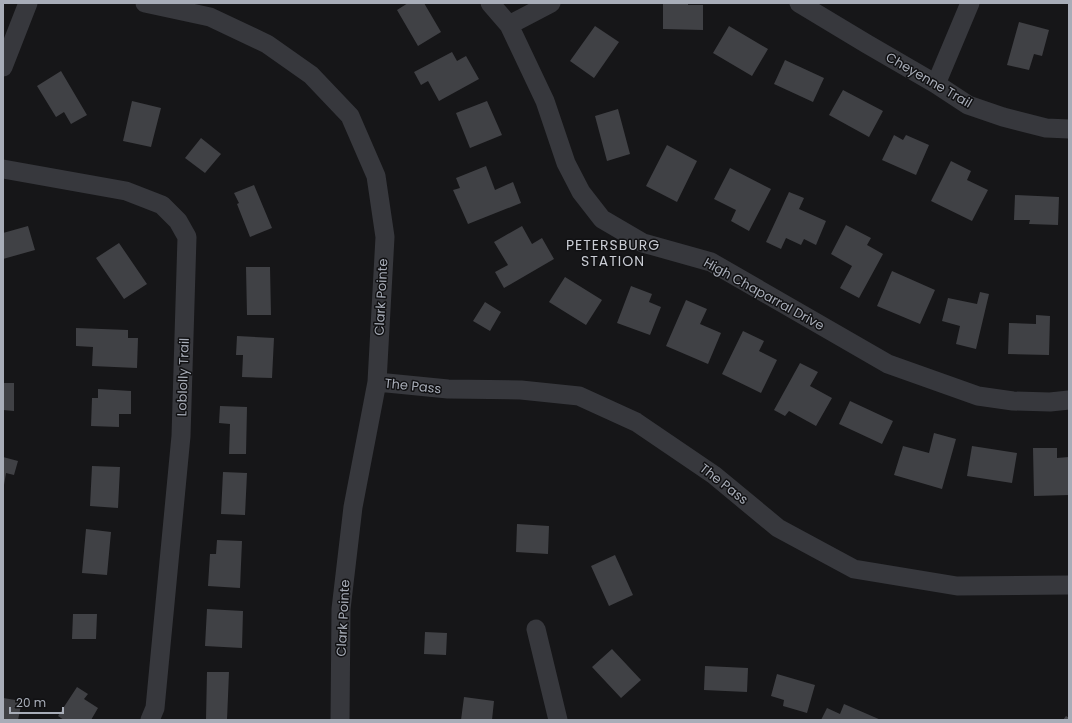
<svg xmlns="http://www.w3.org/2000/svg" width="1072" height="723" viewBox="0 0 1072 723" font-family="Poppins,sans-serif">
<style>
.building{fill:#404145}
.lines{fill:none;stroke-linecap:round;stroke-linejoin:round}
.minor{stroke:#37383d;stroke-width:19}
.labels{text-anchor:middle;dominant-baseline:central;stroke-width:3;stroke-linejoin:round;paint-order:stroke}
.street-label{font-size:13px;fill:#a8adb8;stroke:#111113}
.neighbourhood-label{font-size:14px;letter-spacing:1px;fill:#c9ccd4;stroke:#111113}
</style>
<rect width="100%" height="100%" fill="#161618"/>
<path class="building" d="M408 3H424L441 32 418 46 397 10Z
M663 3H688V5H703V30L663 29Z
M1019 22 1049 30 1042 56 1034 54 1029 70 1007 65Z
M595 26 619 42 594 78 570 61Z
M729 26 768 49 752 76 713 53Z
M452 52 457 61 466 56 479 79 439 101 428 81 421 85 414 72Z
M785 60 824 78 813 102 774 84Z
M61 71 87 115 71 124 64 112 56 117 37 86Z
M843 90 883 111 869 137 829 115Z
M132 101 161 108 151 147 123 141Z
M487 101 502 135 470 148 456 113Z
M618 109 630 154 607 161 595 116Z
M894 135 903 140 906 135 929 145 916 175 882 160Z
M201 138 221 154 205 173 185 158Z
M667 145 697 161 677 202 646 186Z
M951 161 971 171 967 180 988 190 972 221 931 201Z
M486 166 495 190 513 182 521 203 468 224 453 190 460 188 456 178Z
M730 168 771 189 749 231 731 221 736 210 714 199Z
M254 185 272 228 250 237 237 204 239 203 234 193Z
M789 192 804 198 799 209 826 221 816 245 804 239 801 245 786 238 781 249 766 242Z
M1015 195 1059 197 1058 225 1029 224 1030 220H1014Z
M846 225 871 238 867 245 883 254 859 298 840 288 852 266 831 254Z
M28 226 35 250 3 259V233Z
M522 226 532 244 542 238 554 259 504 288 495 272 508 265 494 242Z
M119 243 147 284 124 299 96 258Z
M246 267H270L271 315H247Z
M892 271 935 290 920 324 877 306Z
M565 277 602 300 586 325 549 302Z
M631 286 652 294 649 302 661 307 650 335 617 323Z
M980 292 989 294 976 349 956 344 960 326 942 321 948 298 977 304Z
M686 300 707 309 700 324 721 333 708 364 666 346Z
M485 302 501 312 490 331 473 321Z
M1036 315 1050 316 1049 355 1008 354 1009 323 1036 324Z
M76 328 128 330V338H138L137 368 92 366 93 347 76 346Z
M743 331 764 341 759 351 777 360 761 393 722 374Z
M237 336 274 338 272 378 242 377 243 355H236Z
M800 363 818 372 810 386 832 398 816 426 789 411 785 416 774 410Z
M3 383H14V411L3 410Z
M98 389 131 391V414H119V427L91 426 92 398H98Z
M850 401 893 421 882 444 839 424Z
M220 406 247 407 246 454H229L230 424 219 423Z
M934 433 956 439 942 489 894 475 903 446 929 453Z
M972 446 1017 453 1012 483 967 476Z
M1033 448H1057V458L1069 457V495L1034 496Z
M3 457 18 461 14 475 6 473 4 485Z
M92 466 120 467 118 508 90 506Z
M223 472 247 473 245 515 221 514Z
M517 524 549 526 548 554 516 552Z
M86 529 111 532 107 575 82 573Z
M217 540 242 541 240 588 208 586 210 554H216Z
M615 555 633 595 609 606 591 566Z
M207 609 243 611 242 648 205 646Z
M73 614H97L96 639H72Z
M425 632 447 633 446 655 424 654Z
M612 649 641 680 621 698 592 667Z
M705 666 748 668 747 692 704 690Z
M207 672H229L227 720 206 719Z
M777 674 815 685 807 713 783 706 784 700 771 696Z
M77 687 88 694 84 699 98 708 91 720H64L58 716Z
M464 697 494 701 492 720H461Z
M3 698 22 701 18 720H3Z
M844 704 881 720H821L827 708 840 714Z
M1066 716 1069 718V720H1063Z"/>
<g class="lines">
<path class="minor" d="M145 3 210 17 267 44 311 75 350 116 376 176 385 237 377 382 353 507 341 609 340 720
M490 3 509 25 545 101 566 163 581 192 602 219 643 243 711 262 888 364 978 396 1013 401 1050 402 1069 400
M799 3 867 44 936 84 968 105 1003 117 1046 128 1069 129
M509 25 551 3
M3 67 28 3
M936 84 970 3
M3 169 126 191 162 205 178 221 187 237 181 436 155 708 150 720
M377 382 448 389 521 390 579 396 636 422 714 475 778 528 854 569 957 586 1069 585
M536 629 558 720"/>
</g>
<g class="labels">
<g class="street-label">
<text transform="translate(929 80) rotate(30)">Cheyenne Trail</text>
<text transform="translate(764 294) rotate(29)">High Chaparral Drive</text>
<text transform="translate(381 297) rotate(-87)">Clark Pointe</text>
<text transform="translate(183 377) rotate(-88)">Loblolly Trail</text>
<text transform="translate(413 386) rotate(6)">The Pass</text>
<text transform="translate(724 484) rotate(38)">The Pass</text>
<text transform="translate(343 618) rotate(-87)">Clark Pointe</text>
</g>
<g class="neighbourhood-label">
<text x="613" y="245">PETERSBURG<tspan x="613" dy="16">STATION</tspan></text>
</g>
</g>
<rect width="1072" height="723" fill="none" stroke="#a8adb8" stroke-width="8"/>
<path d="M10 707v6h53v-6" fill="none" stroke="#a8adb8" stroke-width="2"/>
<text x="16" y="707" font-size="12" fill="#a8adb8" stroke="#111113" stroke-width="3" paint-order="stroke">20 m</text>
</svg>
